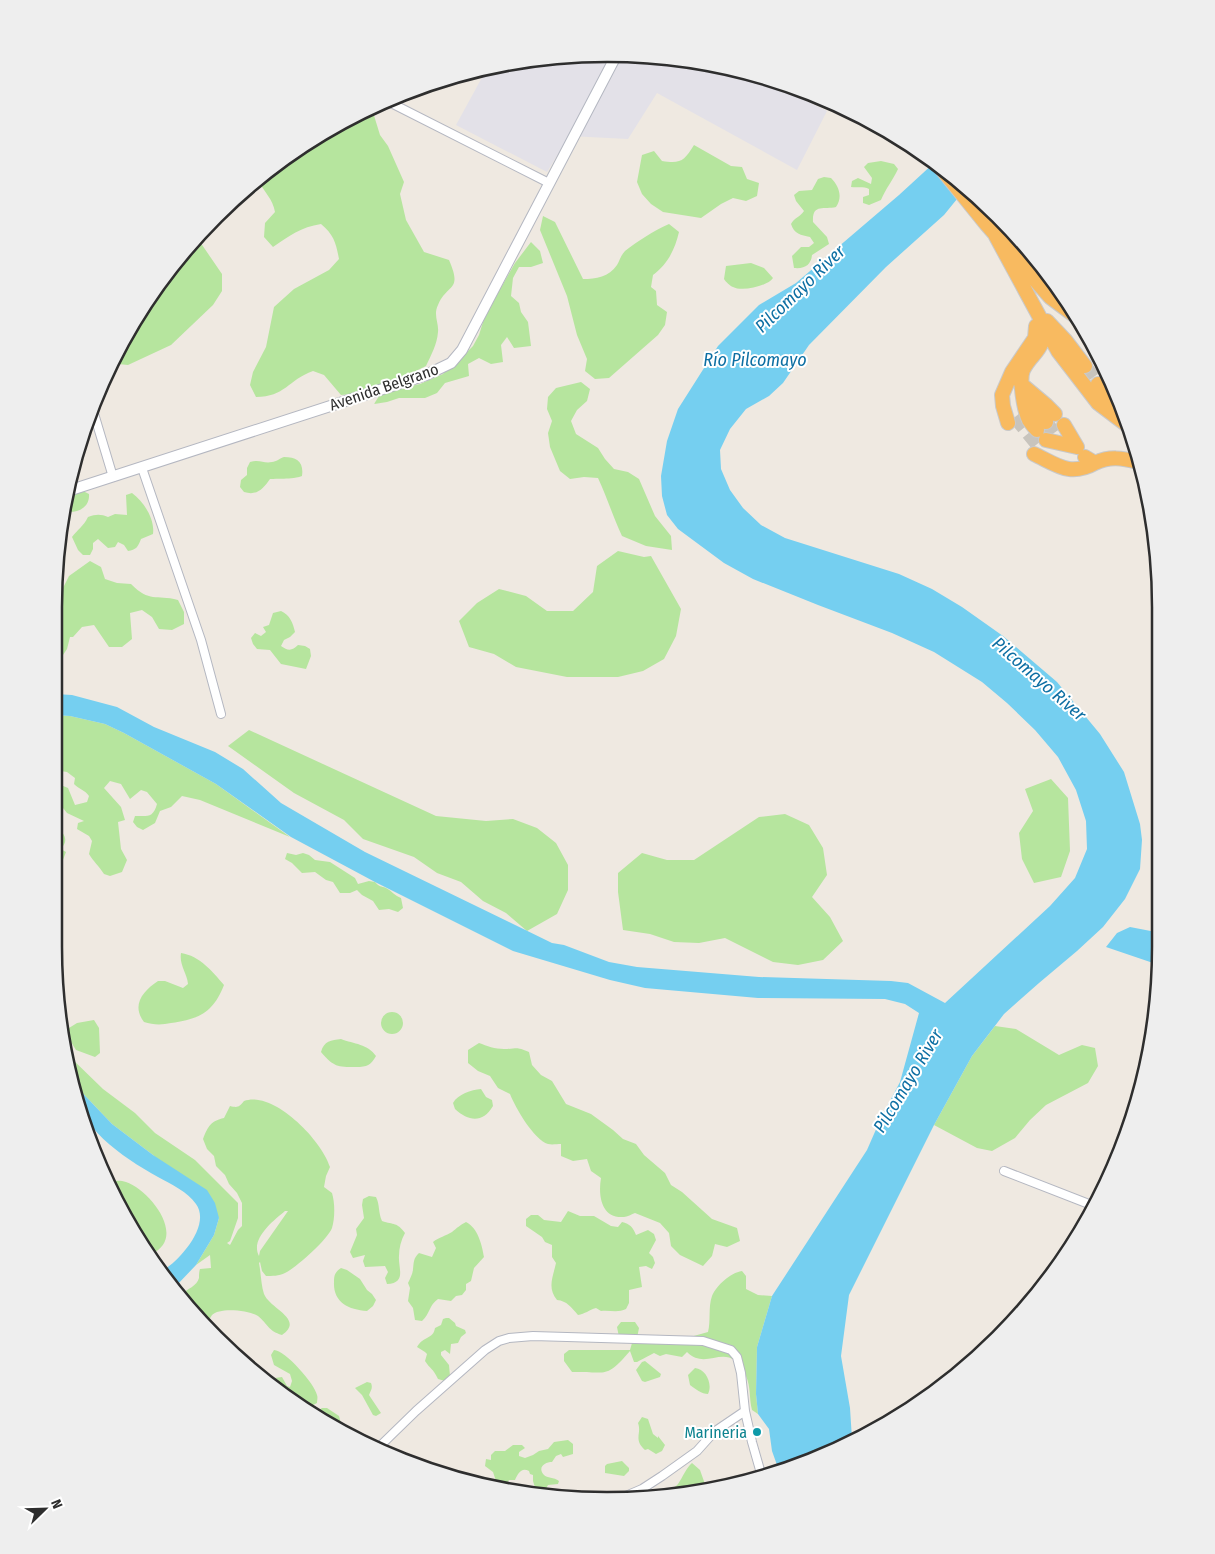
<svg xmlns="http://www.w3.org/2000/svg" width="1215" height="1554" viewBox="0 0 1215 1554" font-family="'Fira Sans Condensed',sans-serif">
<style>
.industrial{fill:#e3e1e8}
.green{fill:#b6e59e;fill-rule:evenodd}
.water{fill:#75cff0}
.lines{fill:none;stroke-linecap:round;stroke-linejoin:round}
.trunk-tunnel{stroke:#c8c4bd;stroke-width:14;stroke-dasharray:14 7;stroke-linecap:butt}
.minor-casing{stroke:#b4b7c1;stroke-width:10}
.tertiary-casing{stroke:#b4b7c1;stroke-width:12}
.trunk-casing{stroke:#c9c9c9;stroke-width:16}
.minor{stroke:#fff;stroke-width:8}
.tertiary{stroke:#fff;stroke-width:10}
.trunk{stroke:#f8ba60;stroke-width:14}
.culture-dot{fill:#0f9aa8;stroke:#fff;stroke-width:2}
.labels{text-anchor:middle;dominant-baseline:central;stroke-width:4;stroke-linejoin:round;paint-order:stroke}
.street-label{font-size:16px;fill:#2e2e2e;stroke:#fff}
.culture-label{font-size:16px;fill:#0d838f;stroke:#fff;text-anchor:end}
.water-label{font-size:18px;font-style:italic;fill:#0d6fa3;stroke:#fff}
.rim{fill:none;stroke:#2e2e2e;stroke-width:2.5}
</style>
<rect width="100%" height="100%" fill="#efe9e1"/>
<path class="industrial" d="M643 55 748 72 827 111 797 170 657 93 628 139 569 136 547 172 456 125 485 72 484 71 535 59Z"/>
<path class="green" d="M372 109 380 135 388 146 404 182 400 194 406 220 424 252 449 260C463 292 447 283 438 305 433 315 439 323 438 332 437 345 431 355 426 366 399 379 372 393 341 395L324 375 313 371C288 380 285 397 256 397L250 385 253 372 266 347 274 307 294 289 329 270 339 259C336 243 334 235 321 224 301 227 289 236 273 247L264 237 265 223 275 212C273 199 264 192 258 180L330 128Z
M694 145 731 166 742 167 747 179 759 183 757 196 746 201 733 198 721 204 701 218 663 212 651 204 642 194 637 182 642 155 654 151 662 161C681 164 684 161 694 145Z
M881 161 894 164 898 169C893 180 886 188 881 200L869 205 863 203V197L869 195V189C863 186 858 188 851 187L852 181 858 178 871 184 872 178 864 167 868 163Z
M824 177 831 178C839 186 843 197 836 207 824 210 812 203 813 222L827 237 829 244 812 255C811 265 805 269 794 268L792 256 801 247H809L814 243 810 237C801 235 794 234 791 224 794 218 800 217 804 211L796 201 794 195 799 191 812 190 818 179Z
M543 216 555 222 583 279C596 279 609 277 617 265 620 260 621 255 625 251 638 241 653 231 669 224L679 232C675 249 668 264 653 275L651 287 656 291 657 305 667 312 665 325 658 335 609 378 595 379 585 371 587 359 577 335 567 296 540 230Z
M198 239 222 274V291L213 305 171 345 128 365 118 364 112 360 137 321 142 319 146 314V307L168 270Z
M531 242 540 251 543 263 531 267H519L513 278 511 296 519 303 521 312 528 322 531 346 514 348 507 337 501 345 503 362 491 364 479 358 468 364 469 376 445 383 437 393 425 398H399L387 402 374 404 381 393 420 384 443 374 451 363 463 356 473 346 479 335 487 309 495 298 515 263Z
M751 263 764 268 773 278C768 286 742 292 733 287 730 286 726 282 724 279L726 266Z
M581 382 590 389 587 401 577 410 571 421 576 434 598 448 605 459 614 469 628 472 639 479 655 516 671 536 672 550 646 546 622 536C613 517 607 497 598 478L584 477 570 479 560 471 550 447 548 433 552 421 547 409 548 397 556 388Z
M284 457C297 457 304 462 302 476 290 480 283 478 270 479 263 489 257 496 244 492L240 487 241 480 247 475V468L250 462C260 459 264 464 272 462 276 462 280 458 284 457Z
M83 491 89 494C90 507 79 513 67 512L70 494Z
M132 493C144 502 155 519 153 534L141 539C138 547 136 550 128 551L124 545 118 542 115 547 108 548 98 539 93 543V549L90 555H83L78 550 72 537C78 529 83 527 88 517 96 514 101 514 108 517L115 514 127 515 126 495Z
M618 551 644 557 651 556 681 609 676 636 664 659 643 671 618 677H567L516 667 494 654 469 647 459 621 477 603 499 589 526 596 547 611H573L593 592 597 566Z
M90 561 101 567 105 579 117 583 131 584C150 603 155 594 178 600L184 612V624L172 630 159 629 152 617 142 610 130 613 132 639 122 647H109L94 625 82 627 73 637H70L67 649 55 667V604L69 576Z
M281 611C290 615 293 623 295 632L290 637 284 640 281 646C288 651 292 651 298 645L305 646 310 649 311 656 306 669 281 664 270 650 257 649 253 644 251 638 255 633 261 636 266 632 263 627 269 625 273 613Z
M54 715 70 716 105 724 124 733 216 784 290 837 200 800 182 796 171 807 160 811 155 823 143 830 137 827 133 822 135 816C148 816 153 818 157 804L147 792 141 790 130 799 121 784 110 781 104 788 121 807 125 820 118 822 121 849 127 860 122 872 110 876 104 874C99 866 93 861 89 854L92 841 89 836 77 829 78 823 84 821 67 813 63 808 54 804V784L56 783 68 788 75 805 87 802 89 796C85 790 79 789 74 784L75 778 67 772 54 770Z
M249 730 436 816 486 821 513 819 537 828 556 843 568 865V890L557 914 527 931 506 913 483 901 461 882 437 873 414 857 363 839 344 820 294 793 228 746Z
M1051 779 1068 798 1070 851 1061 877 1034 883 1022 859 1019 833 1033 811 1025 789Z
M785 814 809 825 823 848 827 875 812 897 830 917 843 941 823 960 798 965 773 962 725 938 699 943 674 942 650 934 623 930 618 892V873L642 853 667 860H694L759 817Z
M54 832H62C67 839 66 843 61 849L66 852 61 865 54 867Z
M287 853 296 855 303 853 309 855 315 860 330 862 355 878 358 884 369 881 375 882C379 887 381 886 386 888 392 891 395 896 401 898L403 908 398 912 389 909 379 910 373 901 362 895 357 890 350 893H340L333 882 326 880 315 872 302 873 292 863 285 859Z
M181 953C200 956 212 971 224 985 213 1013 199 1019 171 1023 162 1025 153 1025 144 1022 131 1005 143 991 158 981H165L183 988 188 984C187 973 179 965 181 953Z
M381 1023a11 11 0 1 1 22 0a11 11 0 1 1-22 0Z
M94 1020 99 1028 100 1053 95 1057 76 1050 71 1042 66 1038 64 1028H69L77 1023Z
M995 1026 1016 1029 1059 1055 1082 1045 1095 1048 1098 1066 1088 1083 1046 1105 1030 1120 1015 1138 992 1151 977 1148 934 1125 972 1056Z
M341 1039C354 1044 368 1044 376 1056 371 1065 367 1067 356 1067 337 1067 334 1067 321 1052 324 1041 331 1040 341 1039Z
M479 1043C487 1046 495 1049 504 1049 518 1049 515 1046 529 1052L532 1065 541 1075 552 1081 566 1104 591 1114 613 1130 623 1139 636 1144 644 1155 665 1173 671 1185 682 1192 712 1219 737 1228 740 1241 727 1247 715 1244 712 1256 703 1266 680 1255 671 1246 669 1233 660 1223 635 1213C632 1214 627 1217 624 1217 601 1219 598 1195 601 1178L591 1171 587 1159 573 1161 561 1156V1144C557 1144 552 1145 548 1144 534 1140 515 1107 510 1094L498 1088 490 1076 478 1071 468 1063V1050Z
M68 1055 103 1089 135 1113 155 1133 195 1160 238 1203V1218L230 1241 227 1243 230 1245 238 1230 242 1226V1203L237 1193 229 1184 225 1175 216 1166 214 1156 207 1149 203 1139C208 1126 211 1121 224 1118L230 1106C238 1108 239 1107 244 1101 273 1090 322 1140 330 1167L326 1176 324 1187 332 1193C335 1203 335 1218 332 1228 328 1239 296 1268 285 1273 279 1276 272 1276 266 1276L262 1271 260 1262 259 1263C261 1273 261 1285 264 1294 270 1309 305 1319 282 1335 268 1331 268 1324 258 1316 249 1310 219 1307 212 1315 210 1318 208 1322 206 1325L182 1294C187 1289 197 1286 199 1278 199 1275 199 1272 200 1269L211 1268 210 1255 196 1265 214 1235 219 1218 153 1155 112 1124 72 1082ZM285 1211H288L260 1251 259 1256C250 1239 273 1221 285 1211Z
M481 1089 486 1097 492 1100 493 1106C483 1123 469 1122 455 1109L453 1103C458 1094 471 1090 481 1089Z
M110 1181C115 1181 121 1180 126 1182 150 1190 188 1238 151 1254L128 1224Z
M369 1196 376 1197C380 1205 378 1212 382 1221 394 1225 397 1222 405 1233 401 1240 399 1248 399 1256 398 1268 407 1283 387 1284L385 1278 388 1272 385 1266 365 1267 363 1261 365 1255 353 1258 350 1252 357 1235 356 1229 364 1218 362 1205 363 1199Z
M568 1211 580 1216H594L611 1226 618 1227 622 1222C630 1224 633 1227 636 1235L648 1230 654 1234 656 1240 649 1253 653 1257 655 1263 652 1269 646 1266 639 1267 642 1287 629 1290V1303L626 1309C618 1313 610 1310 601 1311L596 1308C589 1310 585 1314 578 1315 571 1307 567 1301 557 1300 547 1288 553 1277 556 1263L552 1257V1245L545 1242 542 1237 526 1226V1219L531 1215H538L544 1220 561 1222Z
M466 1222C478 1228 482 1245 484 1257L474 1268 471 1281 466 1284V1290L462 1295 456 1296 451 1301 438 1299C429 1305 430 1314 422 1321L415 1320 413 1308 408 1301 410 1288 408 1283C410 1279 413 1273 413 1269 414 1262 413 1259 419 1253L432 1257 436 1248 433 1242C439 1237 446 1236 452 1232 457 1228 460 1225 466 1222Z
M341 1268 347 1270 360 1279 367 1290 372 1294 376 1300 373 1306 367 1311C348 1310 333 1302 334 1282 334 1275 335 1272 341 1268Z
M742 1271 746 1276V1289L758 1295 772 1296 757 1347 756 1394 758 1414 752 1410C749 1399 751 1387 746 1376 728 1337 708 1373 687 1352L682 1357 666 1354 660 1356 654 1353 637 1362H634L630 1351C605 1380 607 1371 572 1372L564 1361V1354L569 1350H630L632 1343 619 1337 617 1327 621 1322H635L639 1328 637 1338 648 1344 652 1343 681 1345 683 1339 708 1332C711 1321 708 1307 712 1296 717 1285 730 1273 742 1271Z
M446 1318H449L455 1323 456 1326 465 1330 466 1333 461 1337 458 1343 451 1344 450 1354 445 1350 441 1352V1355L449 1365 450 1376 445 1381 438 1379C433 1368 430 1369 425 1361L427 1354 425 1352 417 1347C424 1335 433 1340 435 1328L441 1325 443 1319Z
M274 1350C285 1350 315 1384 317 1395 318 1397 317 1401 317 1403L311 1406 310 1410 272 1381 275 1378 282 1377 287 1386 290 1387 292 1381 290 1374 274 1365 271 1355Z
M645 1361 661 1374 660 1377 645 1382 642 1381 636 1370 642 1362Z
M695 1368C706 1369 713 1384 708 1394 702 1394 695 1389 690 1385L688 1375Z
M367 1382 371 1383C373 1388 371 1390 369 1395L381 1413 376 1416 373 1415 362 1395 355 1388Z
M322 1408H327L339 1416 343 1431 331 1426 317 1416 319 1410Z
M642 1417 648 1419 653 1434 658 1438V1436L665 1445 662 1451 656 1454 648 1449 645 1450C633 1439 642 1434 638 1423Z
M568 1440 573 1444V1454L563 1457 561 1454 556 1456 552 1462C545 1462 537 1467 544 1475 547 1478 554 1477 559 1481L558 1484 548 1485 544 1492 536 1491 533 1481V1475L530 1474 529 1471C521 1467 518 1474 515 1480H509L507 1483 497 1484 493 1472 485 1466 486 1459 491 1460V1455L495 1451H505L513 1445H522L525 1448 519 1452V1456L525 1458 533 1455 539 1451 548 1449 554 1442Z
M622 1461 629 1468V1471L624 1476 605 1473V1466L607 1464Z
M692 1463 700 1470 706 1487 663 1493C667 1489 674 1489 678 1484 683 1477 686 1468 692 1463Z"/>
<path class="water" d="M935 162 966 188 944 215 886 267 809 345 783 383 769 396 746 409 730 429 720 450 721 469 730 490 743 508 761 525 785 538 899 574 932 589 962 607 1003 636 1057 682 1100 734 1124 772 1140 824 1142 840 1140 869 1125 899 1103 927 1077 951 1039 983 1004 1014 972 1056 934 1125 849 1295 841 1356 850 1408 852 1439 777 1470V1465L772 1451 769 1429 758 1414 756 1394 757 1347 772 1296 867 1150 881 1118 900 1082 919 1013 905 1004 885 999 758 998 645 988 610 980 513 951 375 882 291 837 216 784 124 733 105 724 70 716 54 715 55 694 72 695 117 707 154 727 215 752 243 769 281 803 365 852 552 943 564 945 609 962 637 967 759 977 891 981 908 983 945 1003 1050 906 1075 878 1087 849 1086 821 1076 790 1058 757 1035 730 1007 703 982 682 934 652 892 633 818 605 753 579 724 563 678 529 667 515 662 496 661 476 667 441 678 409 718 346 759 305 796 283 899 195Z
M1130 927 1161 933 1159 965 1106 947 1117 933Z
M72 1082 112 1124 153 1155 207 1190 215 1203 219 1218 214 1235 196 1265 176 1286 164 1270C181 1259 211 1225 196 1204 188 1192 171 1184 158 1177 121 1156 78 1128 72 1082Z"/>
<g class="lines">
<path class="trunk-tunnel" d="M1085 366 1098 384
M1015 417 1041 449
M1046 422 1054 433"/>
<defs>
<path id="minor" d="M389 102 549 183
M92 407 113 477
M142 468 201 640 221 714
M1004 1171 1094 1206
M380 1446 416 1411 485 1350 499 1341 509 1338 533 1336 703 1341 731 1350 737 1357 741 1373 745 1411 752 1442 762 1477
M621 1498 642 1489 662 1476 697 1451 714 1432 745 1411"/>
<path id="tertiary" d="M71 490 426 375 451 363 462 350 616 56"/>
<path id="trunk" d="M937 163 987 225 1050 297 1078 318
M992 229 1058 351 1098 403 1131 428
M1047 321 1065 340 1085 366
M1021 384 1046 405 1055 414
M1098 384 1121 415
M1028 396 1046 422
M1008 423 1003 406 1002 395 1012 372 1035 338 1036 326
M1064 425 1077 447
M1037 430C1034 427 1031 423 1029 420 1024 410 1019 380 1023 370 1032 351 1048 350 1040 325
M1046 440 1077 447
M1034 454C1057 465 1070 477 1095 463
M1085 457 1095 463C1110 456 1122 458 1138 462"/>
</defs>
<use href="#minor" class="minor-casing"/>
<use href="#tertiary" class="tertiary-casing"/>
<use href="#trunk" class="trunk-casing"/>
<use href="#minor" class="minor"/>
<use href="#tertiary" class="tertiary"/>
<use href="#trunk" class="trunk"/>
</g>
<circle class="culture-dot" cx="757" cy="1432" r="5"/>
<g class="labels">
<g class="street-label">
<text transform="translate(384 387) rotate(-19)">Avenida Belgrano</text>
</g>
<g class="culture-label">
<text x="747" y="1432">Marineria</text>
</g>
<g class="water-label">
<text transform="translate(800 289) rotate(-44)">Pilcomayo River</text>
<text x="755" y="360">Río Pilcomayo</text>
<text transform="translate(1039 679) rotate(41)">Pilcomayo River</text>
<text transform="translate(908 1081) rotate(-59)">Pilcomayo River</text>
</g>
</g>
<path d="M0 0H1215V1554H0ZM607 62H607A545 545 0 0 1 1152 607V947A545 545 0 0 1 607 1492H607A545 545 0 0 1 62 947V607A545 545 0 0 1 607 62Z" fill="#eee" fill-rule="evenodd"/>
<path class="rim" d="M607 62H607A545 545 0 0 1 1152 607V947A545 545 0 0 1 607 1492H607A545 545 0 0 1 62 947V607A545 545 0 0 1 607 62Z"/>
<g transform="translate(45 1509) rotate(67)" stroke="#ffffff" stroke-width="4" paint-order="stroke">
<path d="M0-4L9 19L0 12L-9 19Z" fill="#2e2e2e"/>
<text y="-8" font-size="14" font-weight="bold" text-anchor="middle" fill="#2e2e2e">N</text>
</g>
</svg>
